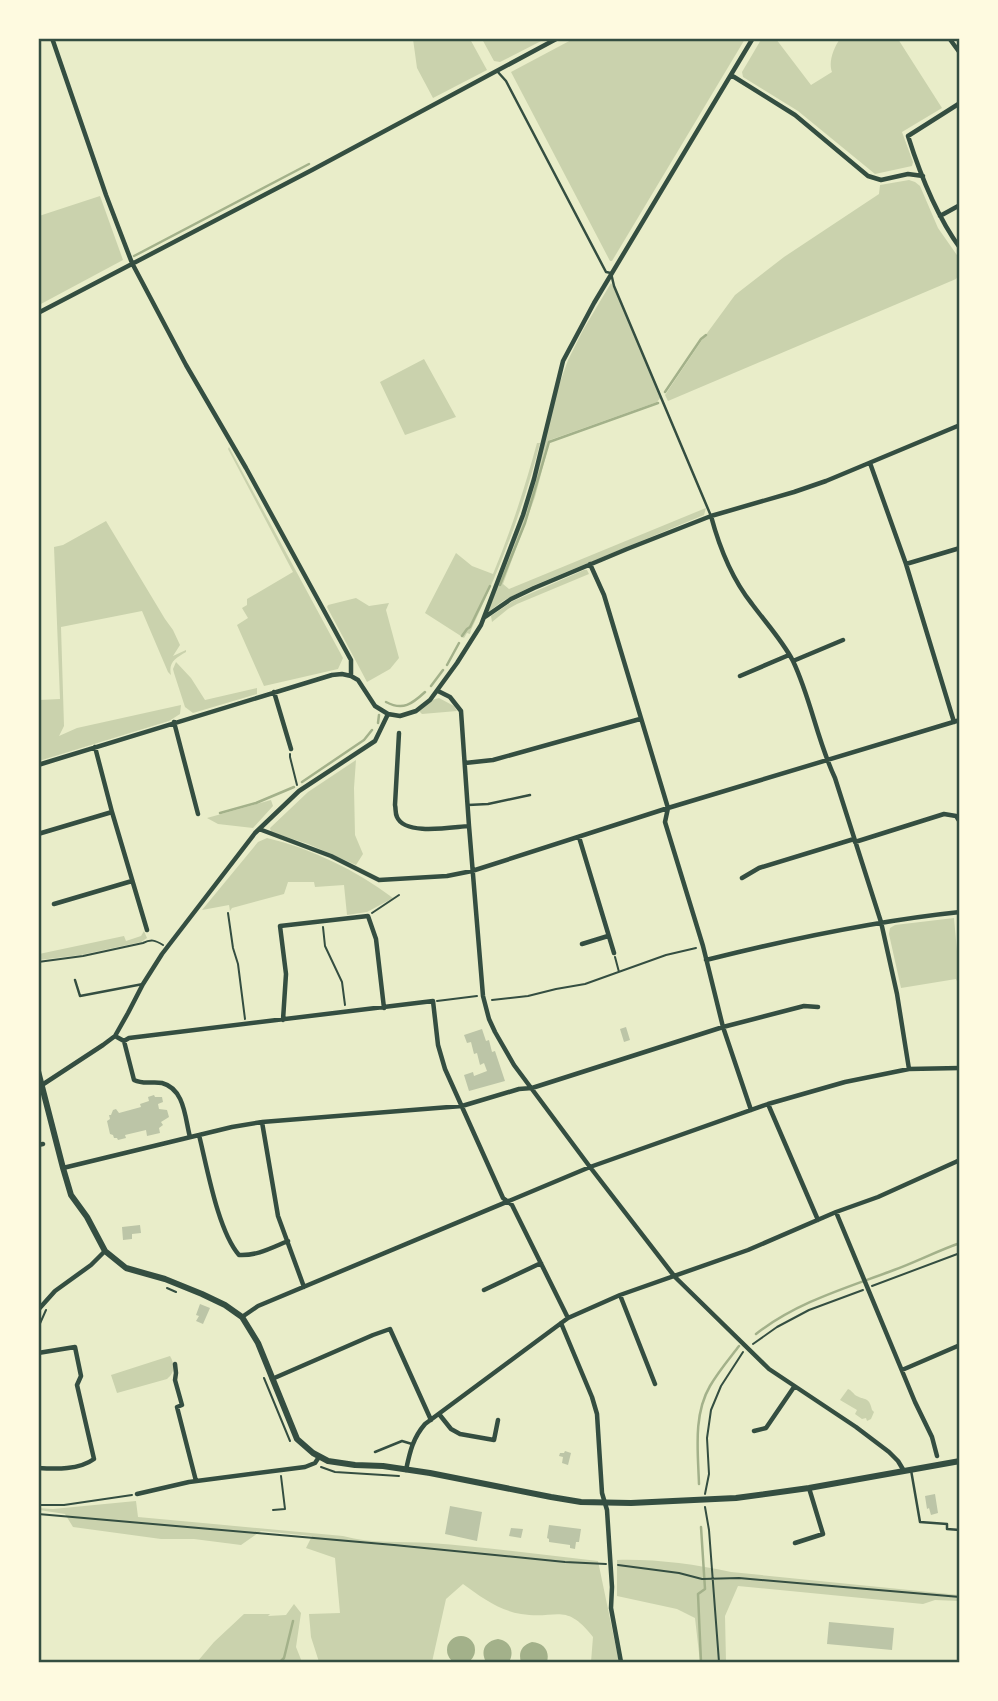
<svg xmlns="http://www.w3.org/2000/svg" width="998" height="1701" viewBox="0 0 998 1701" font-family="Quicksand,sans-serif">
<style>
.green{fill:#cad2ad}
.water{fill:#a3b18a}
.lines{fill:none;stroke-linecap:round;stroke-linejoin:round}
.stream{stroke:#a3b18a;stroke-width:2.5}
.building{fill:#bcc5a7}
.path{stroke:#344e41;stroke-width:2}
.service{stroke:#344e41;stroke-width:2.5}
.minor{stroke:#344e41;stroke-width:4.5}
.secondary{stroke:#344e41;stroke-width:6}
.neatline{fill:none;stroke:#344e41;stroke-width:2.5}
</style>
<rect width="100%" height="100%" fill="#e9edc9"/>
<path class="green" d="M762 38 776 39 811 85 832 72C828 62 834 47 840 39H898L942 108 902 132 913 162 912 166 875 174 798 111 743 77 742 72Z
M413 39H470L487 70 433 98 417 68Z
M482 39H545L500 62 494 61Z
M573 39H745L612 261H610L511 72Z
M909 180 915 182 920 186 938 228 959 258V274L956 279 668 401 665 395 702 340 735 295 784 257 879 194 880 185Z
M100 196 123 260 39 305V216Z
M611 283 617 293 661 397 657 402 550 440 535 497 503 584 509 589 701 510 706 508 704 515 530 587 503 601 488 612 530 499 558 388 568 360 583 330Z
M424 359 456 417 405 435 380 382Z
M537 443H540C523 510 500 568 471 630L470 634 467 633 464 638 425 613 456 553 472 566 493 574C511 531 525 487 537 443Z
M229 447 343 658 338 669 264 686 237 625 248 618 242 608 247 605V599L293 572 228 449Z
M106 521 165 619 173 630 180 645 173 656 186 650V652C176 658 168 662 171 675L168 672 142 611 61 627 64 726 59 736 77 728 181 705 180 714 169 721 39 761V700L60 699 54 547 63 545Z
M584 570H587L589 574 517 604 508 609 492 622 491 616 513 601Z
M356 598 369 606 389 603 386 610 399 658 390 669 367 682 327 607 328 605Z
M176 662 191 678 205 700 257 688V694L193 713 185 707 174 673 173 669Z
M439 698 454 706 457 711 422 714 419 711 432 700Z
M356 760 354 788 355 835 363 854 356 865 308 844 271 832 270 828 308 792Z
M271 800 273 806 253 828 218 824 207 818Z
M267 838C313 849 355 870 393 898L367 912 347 915 344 885 315 887 314 882H288L284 894 232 908 230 911 229 905 202 910 258 842Z
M954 918 957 951 959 956V981H957L956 979 901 988 889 934 890 928 895 925Z
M144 931 147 938 141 942 81 955 39 960V954L124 936 126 941 141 936Z
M170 1356C175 1364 175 1373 167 1379L117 1393 111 1375Z
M848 1389C851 1390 853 1393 855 1395 865 1401 869 1396 872 1410L874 1412 871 1419 867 1421 866 1418 862 1419 855 1414 857 1410 840 1400Z
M136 1501 138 1517 343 1536C372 1544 400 1541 430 1543 486 1547 542 1555 598 1561L619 1662H591L593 1637C565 1601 557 1620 521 1614 498 1610 481 1597 463 1584L446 1599 432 1662H319L311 1637 309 1614 340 1613 335 1558 306 1548 312 1536 261 1531 241 1545 194 1539H161L73 1527 65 1514 39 1510 38 1508 53 1509Z
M617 1560C655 1559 693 1564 731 1572L959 1595V1601L935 1600 923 1604 738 1586 725 1616 726 1662H700L695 1618 677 1609 617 1596Z
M294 1604 301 1613 296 1647 302 1662H197L214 1642 244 1614H270L268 1616 286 1615Z"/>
<path class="water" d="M447 1650a14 14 0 1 1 28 0a14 14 0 1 1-28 0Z
M498 1639C510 1641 515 1651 509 1662H486C480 1651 485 1641 498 1639Z
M532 1642C544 1643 550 1651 547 1662H521C518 1652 522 1645 532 1642Z"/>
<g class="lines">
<path class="stream" d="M134 256 309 164
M665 392 701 339 706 335
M500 585 525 523 549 442 658 403
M462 636 467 629 470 627 490 586
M447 665 459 643
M431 686 443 670
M386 702C403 711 412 704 425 692
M378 723 379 715
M302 782 364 740 372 730
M220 813 256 803 294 787
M756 1334C797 1302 846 1288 894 1270 916 1262 937 1251 960 1243
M699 1484C698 1452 693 1415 710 1386 718 1372 729 1359 739 1346
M280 1662 284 1658 293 1621
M701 1662 698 1594 705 1589 701 1527"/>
</g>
<path class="building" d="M626 1027 630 1040 624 1042 620 1029Z
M482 1029 486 1041 489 1040 492 1052 495 1051 505 1081 469 1091 464 1075 473 1072 474 1076 487 1071 484 1063 480 1065 477 1053 474 1054 471 1042 467 1043 464 1035Z
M154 1095 155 1097H162L163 1102 158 1104 159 1109 167 1110 169 1117 161 1122 163 1125 159 1128 160 1133 147 1136 146 1130 125 1135 126 1138 118 1140 117 1138H114L113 1135 110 1134 107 1121 110 1119 109 1115H111L113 1110 116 1109 119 1113 141 1107 140 1104 149 1101 148 1097Z
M140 1225 141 1233 132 1234V1239L123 1240 122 1227Z
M200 1304 210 1308 203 1324 196 1321 199 1316 196 1315Z
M565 1451 571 1453 568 1465 562 1463 563 1457 559 1456 560 1453H564Z
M935 1494 938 1513 931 1515 929 1508 927 1509 925 1496Z
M450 1506 482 1512 477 1541 445 1534Z
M549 1525 581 1529 579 1542H576L575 1549 570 1548V1545L549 1542V1539L547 1538Z
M511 1528 523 1529 521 1538 509 1536Z
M829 1622 894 1628 892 1650 827 1644Z"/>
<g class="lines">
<path class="path" d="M290 754V757L297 785
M228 913 233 948 238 964 245 1019
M372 913 399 895
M323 927 325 946 342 982 345 1005
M615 957 619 972
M38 962 83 956 143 943C151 939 155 940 163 945
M492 1000 528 996 556 989 585 984 666 955 696 948
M437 1001 477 996
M872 1286 960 1253
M167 1288 176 1292
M38 1328 46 1310
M753 1344 777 1327 809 1310 863 1290
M264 1378 290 1441
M321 1467 335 1472 399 1476
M705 1494 709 1474 707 1438 711 1410 721 1386 743 1352
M38 1505H64L132 1495
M705 1507 709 1530 719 1662
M273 1510 285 1509 281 1476
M38 1514 394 1545 565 1562 606 1564
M618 1565 679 1573 702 1579 739 1578 960 1597"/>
<path class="service" d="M497 71 506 81 606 272 611 273 614 286 711 516
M468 805 488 804 530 795
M75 980 80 996 143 984
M375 1452 402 1441 412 1444
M911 1470 920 1522 947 1524V1529L960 1530"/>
<path class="minor" d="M52 38 106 195 132 263 186 365 246 468 351 660V676
M949 38 960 53
M731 75 795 115 868 176 881 180 908 174 923 176
M960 103 908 136C920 174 936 215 960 248
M940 216 960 205
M38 313 312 170 558 38
M870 463 906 564 954 722
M711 516C719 546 732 579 752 604 766 623 782 640 793 661 811 699 817 740 835 778L881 922 897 994 909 1069
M590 564 604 595 668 808 665 822 703 946 723 1027 751 1110
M906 564 960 548
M485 617 511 599 534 588 627 549 711 516 794 492 826 481 960 425
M793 661 843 640
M740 676 789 655
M438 691 450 697 461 711 469 826 483 996 489 1019 495 1032 514 1065 590 1167 675 1277 769 1369 856 1427 889 1452 898 1461 904 1471
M274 692 291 749
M174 722 198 814
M399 733 395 805C396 809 395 813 397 817 405 836 452 827 469 826
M95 747 112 812 147 930
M465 763 493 760 640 719
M38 765 332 675 342 674 351 676 358 680 375 706 388 714 400 716 416 711 430 700 457 663 481 625 523 515 534 479 563 361 594 303 753 38
M259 829 331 856 379 880 447 876 472 871 668 808 960 720
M38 834 112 812
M579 837 614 953
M855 842 944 814 956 816 960 822
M742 878 759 868 854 839
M54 904 132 881
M582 944 608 936
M706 960C790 939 874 921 960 912
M283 1020 286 974 280 926 368 916 376 939 384 1008
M115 1036 124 1041 129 1038 433 1001 438 1045 445 1069 503 1198 512 1205 568 1318
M124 1041 134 1080C144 1085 152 1081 162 1083 185 1089 185 1119 190 1137
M42 1085 103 1045 115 1036 128 1013 143 984 162 954 255 833 299 791 375 741 388 714
M768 1104 818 1220
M262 1122 278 1216 304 1287
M199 1135C207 1167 218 1231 239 1255 257 1256 271 1248 288 1241
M38 1145 43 1144
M63 1168 232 1127 262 1122 462 1106 519 1089 532 1088 723 1027 804 1006 818 1007
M836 1212 915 1402 932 1437 937 1456
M484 1290 541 1263
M620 1295 655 1384
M38 1310 55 1291 91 1265 105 1251
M242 1317 258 1306 590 1167 768 1104 845 1082 909 1069 960 1068
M561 1323 592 1397 597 1414 602 1493 607 1510 612 1587 611 1608 621 1662
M38 1353 75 1347 81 1376 77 1385 94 1459C79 1470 56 1469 38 1468
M175 1364 176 1373 175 1380 182 1405 177 1407 196 1481
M902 1370 960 1345
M272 1379 373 1335 390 1329 431 1420
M439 1414 451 1429 460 1434 494 1440 498 1420
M754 1431 766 1428 794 1387
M406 1470C410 1451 413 1438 425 1424L568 1318 620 1295 748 1250 836 1212 878 1197 960 1160
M137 1494 189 1482 305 1467 315 1463 319 1457
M795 1543 823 1534 809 1488"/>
<path class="secondary" d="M38 1071 63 1168 71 1195 87 1217 105 1251 126 1268 165 1279 202 1294 225 1305 242 1317 258 1343 297 1439 313 1453 328 1461 355 1465 383 1466 430 1473 551 1497 581 1502 631 1503 736 1498 809 1488 960 1461"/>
</g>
<rect width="998" height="1701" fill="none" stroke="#fefae0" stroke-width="80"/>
<rect x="40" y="40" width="918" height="1621" class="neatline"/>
</svg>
